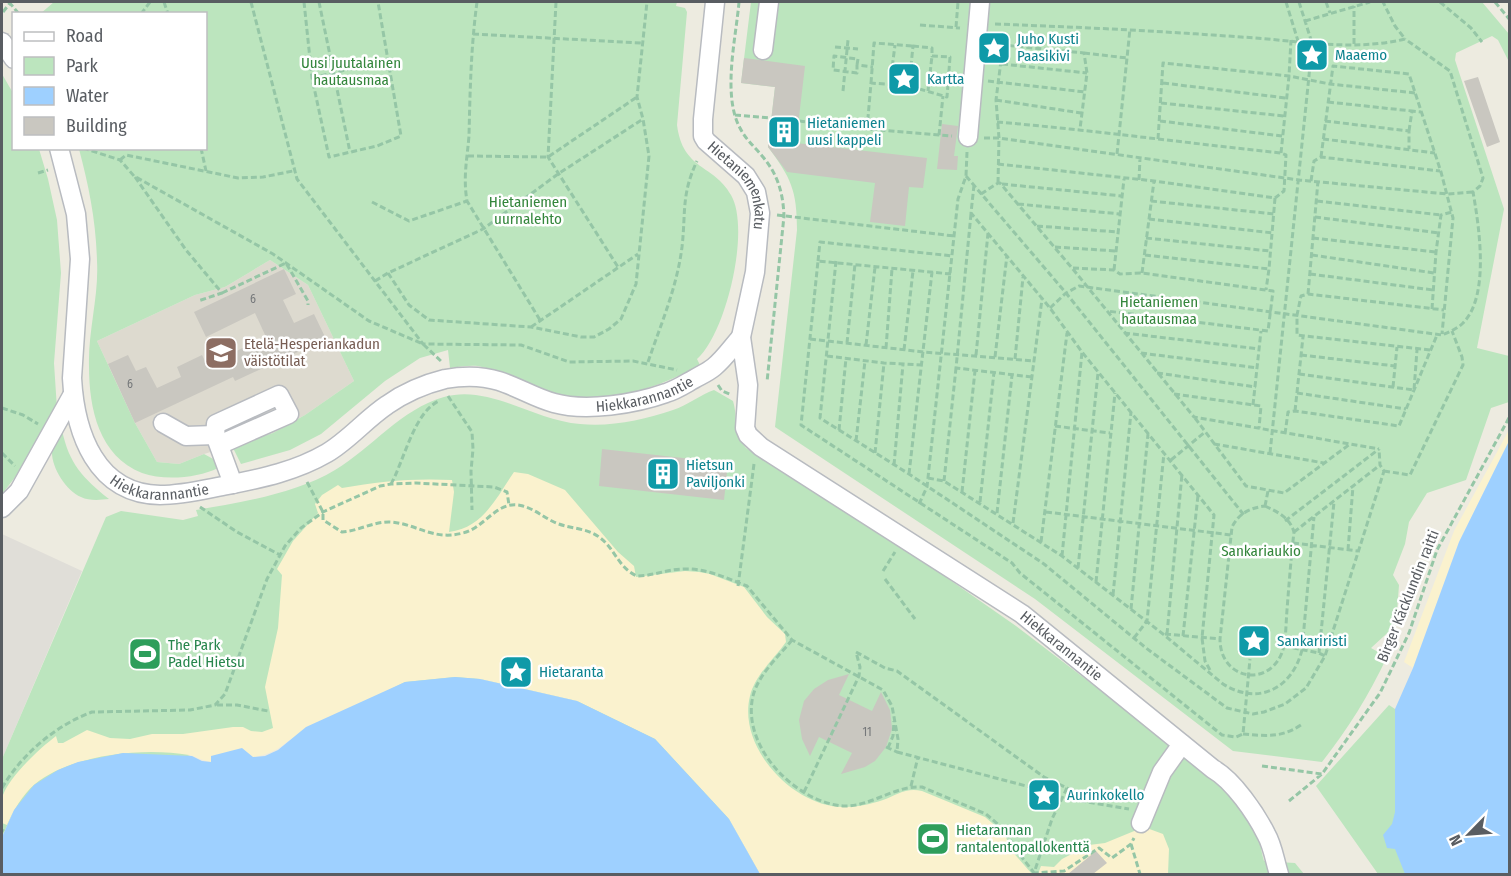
<svg xmlns="http://www.w3.org/2000/svg" width="1511" height="876" viewBox="0 0 1511 876" font-family="'Fira Sans Condensed',sans-serif">
<style>
.industrial{fill:#e0ded8}
.education{fill:#dddacf}
.green{fill:#bce5be}
.sand{fill:#faf2ce}
.water{fill:#9ed0ff}
.building{fill:#c9c7c0}
.lines{fill:none;stroke-linecap:round;stroke-linejoin:round}
.minor-casing{stroke:#b8bbc0;stroke-width:21}
.path{stroke:#95c6a6;stroke-width:3;stroke-dasharray:6 3;stroke-linecap:butt}
.minor{stroke:#fff;stroke-width:18}
.labels{text-anchor:middle;dominant-baseline:central;stroke-width:5;stroke-linejoin:round;paint-order:stroke}
.number-label{font-size:12px;fill:#75787a}
.culture-label{font-size:15px;fill:#0d838f;stroke:#fff;text-anchor:start}
.park-label{font-size:15px;fill:#34863c;stroke:#fff}
.street-label{font-size:15px;fill:#595d62;stroke:#fff}
.education-label{font-size:15px;fill:#785e54;stroke:#fff;text-anchor:start}
.leisure-label{font-size:15px;fill:#27864d;stroke:#fff;text-anchor:start}
</style>
<rect width="100%" height="100%" fill="#edebe0"/>
<path class="industrial" d="M2 534 82 571 2 759Z"/>
<path class="education" d="M270 260 308 285 354 381 305 415 273 433 204 454 179 464 157 462 135 423 97 341 195 295 225 287Z"/>
<path class="green" d="M54 2H677L676 6 685 8 687 12 677 125C683 171 714 164 731 195 751 229 726 334 697 359L700 365C661 387 600 408 555 396 529 389 505 371 478 366 469 365 459 367 450 368L448 350 420 358 385 381 321 434 290 450 241 464 232 446 273 433 305 415 354 381 308 285 270 260 225 287 195 295 97 341 135 423 157 462 179 464 204 454 217 461 218 468C198 478 164 481 142 473 99 456 89 409 89 366 88 331 99 296 97 261 96 221 89 187 79 149L206 148V14H40Z
M751 2H1482L1509 34V62L1498 40 1492 36 1456 53 1455 60 1504 209 1477 348 1509 356V402L1491 408 1466 480 1427 493 1409 522 1405 544 1393 575 1399 585 1396 625 1371 648 1387 657C1369 695 1348 729 1322 762L1233 751 1035 599 775 427 797 230C797 190 791 178 768 147L775 87 741 83Z
M2 74 13 93 14 148 39 149 48 179 57 220 61 273 54 363 57 409 16 476 2 494Z
M714 390 733 401C739 422 731 428 746 448L907 550 1016 626 1138 719 1144 726C1180 754 1238 787 1256 830 1260 839 1261 851 1264 861L1295 863 1304 874H760L729 819 577 701 480 679 370 699 14 810 2 837V759L106 517 121 511 183 520 198 516 196 510C240 503 297 493 335 470 372 448 401 409 444 397 490 384 534 421 580 424 611 427 644 420 673 410 688 405 700 395 714 390Z
M62 430C69 464 83 478 109 499 100 500 89 501 81 497 66 491 51 467 52 451 52 444 59 436 62 430Z
M1389 705 1395 709 1400 740 1395 848 1430 874H1378L1316 786Z"/>
<path class="sand" d="M1509 430V441L1459 542 1413 668 1404 662 1454 531Z
M514 472 528 474 565 490 618 552 634 566 636 577 685 571 699 572 710 574 744 587 767 617 785 634 786 642C774 659 755 675 750 696 737 748 795 809 846 807 858 807 871 804 883 800 897 795 906 787 922 791L985 817 1005 834 1010 849 1032 874H760L729 819 655 739 577 701 480 679 455 677 405 682 288 741C266 761 240 758 211 762 203 761 197 757 189 755 144 747 72 754 35 784 23 794 13 811 7 825L2 823C2 815 0 803 3 795 10 776 39 749 56 736L58 743H63L87 730 110 738 130 739 152 734H183L233 727H243L251 731 262 732 273 728 265 687 278 628 282 575 277 569 293 541 318 513 315 504 322 495 338 485 342 488C379 481 415 478 452 480L454 492 449 532C483 528 496 498 514 472Z
M1144 827 1163 834 1169 849 1168 874H1038L1041 866 1054 867 1062 859 1089 845 1105 843Z"/>
<path class="water" d="M1509 441V874H1405L1395 849 1387 848 1383 835 1392 824 1395 812V709L1413 668 1459 542Z
M455 677 480 679 577 701 655 739 729 819 760 874H2V837L14 810 34 785 58 770 78 762 123 753 192 756 202 761 211 762V756L242 748 253 757 265 756 278 750 306 727 405 682Z"/>
<path class="building" d="M744 58 805 66 796 143 927 158 923 188 909 187 905 226 870 222 875 183 787 172 768 147 775 87 741 83Z
M1478 77 1500 142 1487 147 1464 81Z
M942 124 958 126 954 156H958L957 170 937 169Z
M284 269 296 294 283 300 294 323 314 314 326 339 235 381 233 377 135 423 108 364 128 355 136 371 146 367 157 388 181 377 177 367 202 355 207 365 266 337 255 313 206 337 194 312Z
M602 449 728 463 724 500 599 486Z
M849 674 839 695 872 711 881 692 890 710 892 729 886 747 875 761 865 767 841 774 852 753 819 737 810 756 802 739 799 720 804 701 814 689 828 680Z
M1096 851 1107 863 1093 874H1068Z"/>
<g class="lines">
<defs>
<g id="minor">
<path id="s1" d="M715 2 703 119V136L706 141 746 176 756 192 760 213 755 272 741 337 748 385 745 428 748 435 761 447 1022 614 1213 769C1233 780 1256 814 1266 834 1273 846 1275 862 1279 874"/>
<path d="M2 42 14 59"/>
<path d="M763 50 769 2"/>
<path d="M968 137 980 2"/>
<path id="s2" d="M59 148 76 214 80 259 72 378C75 433 96 494 160 495 183 495 206 489 228 485 263 478 296 471 327 453 349 440 366 419 387 405 404 393 425 384 445 379 462 376 483 376 499 381 518 387 535 398 554 403 586 412 635 404 666 393 676 390 685 384 694 379 701 375 708 372 714 367 724 359 732 347 741 337"/>
<path d="M163 423 186 436 215 435"/>
<path d="M219 445 289 414 279 395 216 424 215 435 233 484"/>
<path d="M2 508 19 491 73 394"/>
<path d="M1141 823 1162 772 1182 744"/>
</g>
</defs>
<use href="#minor" class="minor-casing"/>
<path class="path" d="M9 2 19 14
M164 2 168 14
M251 2 297 179 423 344 521 345 569 362 633 361 677 370
M304 2 312 78 329 157 377 146 401 136 378 2
M319 2 350 152
M477 2C471 46 470 91 469 136 467 160 463 177 467 201L540 320
M556 2 548 157 618 267
M739 2C736 38 722 95 740 128 746 140 755 147 763 157 778 175 783 193 784 216L767 382
M1299 2 1312 43
M1326 2 1330 13
M1440 2 1471 28 1482 42
M1495 2 1510 20
M3 12 10 3
M141 14 150 2
M1305 21 1370 2
M995 24C1077 27 1159 31 1241 37 1295 40 1352 52 1405 39L1395 26 1383 2
M920 25 960 28
M956 27 958 2
M473 34 641 43
M1354 44V6
M913 46 932 48V56L950 57 947 97 909 86Z
M835 47 858 49
M1084 53 1127 58
M1310 63 1323 65 1325 45
M1002 64 1087 73
M857 65 858 59 834 56 833 70 857 73V65L873 67
M312 78 388 60
M988 81 1085 92
M871 83 874 43 913 46
M1163 83 1286 98
M890 84 895 45
M843 91 848 40
M928 91 932 56
M996 100 1081 113
M1328 102 1412 111
M1161 103 1284 116
M735 115 771 118
M799 121 867 129 952 136
M1160 121 1282 136
M1325 121 1409 131V149
M997 122C1092 130 1186 143 1281 153L1286 155 1284 191 1275 198
M867 129 871 83 909 86
M1409 131 1412 111 1421 112
M939 135 943 96
M984 138H999L1299 180 1447 194 1473 192
M1158 139 1163 63 1289 76 1330 84 1416 93
M1323 139 1435 153
M83 148 120 160 134 176 273 254 369 321 423 344 443 363
M201 148 206 171
M1281 153 1289 76 1291 40
M1117 154 1130 29
M468 156 548 157 637 97
M1321 157 1333 66 1409 74 1441 172 1453 218 1442 334
M120 160 126 155 238 178 263 177 293 171
M998 164 1154 181 1275 198 1269 269 1266 290
M38 173 48 170
M966 176 1066 293 1244 515
M135 177 186 250 222 293 198 301
M1139 180 1140 158
M1311 181 1314 161 1321 157 1440 171
M998 183 999 138 996 100 1003 45 1084 53 1087 73 1080 129
M1002 184 1122 196
M974 185 971 213 1050 308 1082 352 1214 515 1202 638 1205 661 1211 672
M981 194 998 183H1000L1072 268 1194 417 1379 449
M1151 201 1274 214
M1317 201 1441 215
M372 202 409 221 467 201
M1018 204 1120 214
M971 214 956 368 1032 377
M777 215 954 236
M1315 217 1439 233
M1149 219 1273 233
M1037 226 1118 232
M1146 238 1270 251
M1313 238 1436 252
M1055 247 1116 251
M1145 255 1269 269
M1312 255 1434 273
M818 261 820 242 953 256
M836 261 820 418 909 474 1044 564 1146 648 1227 708 1253 714 1264 712 1285 704 1306 688 1325 656 1384 471 1380 465 1379 449
M1073 268 1114 270 1120 274 1142 273 1273 291 1268 331 1107 311
M1114 270 1124 179
M388 273 409 305 429 320 531 327 581 337H594L609 329 621 319 636 284 649 156 643 119 637 97 647 2
M1142 273 1154 181
M951 274 818 261 801 425 1012 563 1020 573 1222 735 1236 737 1243 734 1250 659
M1310 274 1433 290
M375 281 388 273 483 229 558 174 643 119
M222 293 286 263 308 301V305
M1308 294 1318 181
M1050 308 1066 293 1079 286 1442 335C1449 332 1457 329 1463 323 1490 296 1479 226 1473 192L1480 186 1483 178 1450 71 1405 39
M1432 309 1436 252 1441 215 1452 212
M531 327 638 254
M1124 333 1260 349
M810 339 924 352 1035 361
M847 343 855 264
M866 345 875 267
M886 348 892 269
M904 350 913 271
M1430 350 1297 335V315L1301 296 1308 294 1444 310
M1141 353 1258 368
M976 355 988 233
M1301 355 1395 366
M827 356 884 363 922 365
M995 357 1007 255
M1015 359 1023 277
M648 362C661 324 677 287 682 247 686 212 681 195 697 161
M1157 373 1256 387
M1299 374 1414 390 1417 350
M718 385 722 391 732 395
M1393 387 1397 347
M1297 393 1406 409
M1174 394 1261 406 1259 428
M448 396 472 432 473 449 471 471 472 510
M1253 405 1261 331
M2 408 23 415 38 424
M1295 411 1303 337
M1195 418 1246 486 1284 493 1350 444
M1055 426 1110 433
M839 430 846 358
M1285 434 1288 412 1295 411 1399 426 1437 335
M856 441 865 361
M1214 444 1324 463
M2 453 15 466
M875 453 884 363
M1270 453 1309 76 1310 63 1298 61V41L1286 2
M1171 460 1205 432
M894 465 903 364
M1384 471 1410 475 1463 365 1462 357 1452 331
M909 474 932 272
M928 478 944 481 1062 556 1163 634 1223 684C1258 706 1292 689 1302 650L1314 517
M944 481 956 368
M307 482 323 512V520L342 532C359 531 374 521 391 522 417 524 433 541 463 533 485 528 498 498 523 506 534 509 542 516 552 521 566 529 586 527 599 537 615 548 618 568 637 576 653 576 668 569 684 569 705 568 727 578 747 586L792 640 883 690 892 706 898 739 897 752 1030 787 1044 777
M391 484C404 461 414 412 439 401
M962 492 975 371
M980 502 994 372
M919 504 927 487 958 199 966 176 967 152
M1265 506C1278 512 1290 518 1294 532 1291 558 1289 584 1287 610 1286 622 1286 635 1284 646 1274 689 1220 682 1220 639L1232 527C1239 513 1250 508 1265 506Z
M1265 506 1268 491
M200 507 237 532 280 555
M1046 512 1231 535
M997 513 1012 375
M1285 521 1379 449
M1013 523 1042 299
M1294 532 1380 465
M1041 542 1067 333
M1293 543 1358 551
M1348 550 1353 486
M1062 556 1082 352
M1078 568 1098 373
M883 571 895 552
M885 579 915 619
M1096 582 1115 393
M738 586 754 464
M1113 595 1131 412
M1131 609 1148 434
M1165 634 1220 639
M1167 634 1182 474
M1243 634 1244 626
M1183 636 1198 495
M1263 636 1264 628
M1134 638 1147 621 1164 453
M792 640C779 656 758 675 753 696 741 746 795 802 843 806 871 807 895 785 922 787L986 814 1007 832 1013 846 1035 874
M1284 646 1319 653 1325 656
M856 652 885 668 897 671 1044 777 1067 788 1082 801 1129 809
M1319 653 1334 502
M217 705H237L268 711
M1243 734C1267 736 1281 738 1301 725
M886 747 897 752
M888 748 893 736 894 721
M1262 766 1322 774
M911 786 918 757
M2 788C21 755 56 725 92 712L190 710 215 705 225 694 267 579 285 546 301 528 323 512 380 486 391 484 416 483 494 487 507 492 509 505
M1067 788 1052 819 1034 873 1064 871 1099 848 1112 858 1131 844 1134 838
M804 792 859 676 860 667 856 652
M1289 801 1322 774 1380 693 1409 633 1437 550 1510 416
M2 830 4 831
M1131 844 1140 874"/>
<use href="#minor" class="minor"/>
</g>
<defs>
<symbol id="sight-square" viewBox="-11 -11 22 22"><rect x="-9" y="-9" width="18" height="18" rx="4" fill="#0f9aa8" stroke="#fff"/><path d="M0-6L1.8-2.2L6-1.7L2.9 1.2L3.7 5.4L0 3.3L-3.7 5.4L-2.9 1.2L-6-1.7L-1.8-2.2Z" fill="#fff"/></symbol>
<symbol id="building-square" viewBox="-11 -11 22 22"><rect x="-9" y="-9" width="18" height="18" rx="4" fill="#0f9aa8" stroke="#fff"/><path d="M-4-6H4V6H1V3H-1V6H-4ZM-2.5-4.3h1.7v1.8h-1.7ZM.8-4.3h1.7v1.8H.8ZM-2.5-1h1.7V.8h-1.7ZM.8-1h1.7V.8H.8Z" fill="#fff"/></symbol>
<symbol id="school-square" viewBox="-11 -11 22 22"><rect x="-9" y="-9" width="18" height="18" rx="4" fill="#8d6e63" stroke="#fff"/><path d="M0-5L7-2L0 1L-7-2ZM-4 1L0 2.5L4 1V4Q0 6-4 4Z" fill="#fff"/></symbol>
<symbol id="stadium-square" viewBox="-11 -11 22 22"><rect x="-9" y="-9" width="18" height="18" rx="4" fill="#2e9e5b" stroke="#fff"/><path d="M0-5a6.5 5 0 1 0 0 10a6.5 5 0 1 0 0-10ZM-3.5-1.8h7v3.6h-7Z" fill="#fff"/></symbol>
</defs>
<g fill-rule="evenodd">
<use href="#sight-square" x="975" y="29" width="38" height="38"/>
<use href="#sight-square" x="1293" y="36" width="38" height="38"/>
<use href="#sight-square" x="885" y="60" width="38" height="38"/>
<use href="#building-square" x="765" y="113" width="38" height="38"/>
<use href="#school-square" x="202" y="334" width="38" height="38"/>
<use href="#building-square" x="644" y="455" width="38" height="38"/>
<use href="#sight-square" x="1235" y="622" width="38" height="38"/>
<use href="#stadium-square" x="126" y="635" width="38" height="38"/>
<use href="#sight-square" x="497" y="653" width="38" height="38"/>
<use href="#sight-square" x="1025" y="776" width="38" height="38"/>
<use href="#stadium-square" x="914" y="820" width="38" height="38"/>
</g>
<g class="labels">
<g class="number-label">
<text x="253" y="299">6</text>
<text x="130" y="384">6</text>
<text x="867" y="732">11</text>
</g>
<g class="culture-label">
<text x="1017" y="39">Juho Kusti<tspan x="1017" dy="17">Paasikivi</tspan></text>
<text x="1335" y="55">Maaemo</text>
<text x="927" y="79">Kartta</text>
<text x="807" y="123">Hietaniemen<tspan x="807" dy="17">uusi kappeli</tspan></text>
<text x="686" y="465">Hietsun<tspan x="686" dy="17">Paviljonki</tspan></text>
<text x="1277" y="641">Sankariristi</text>
<text x="539" y="672">Hietaranta</text>
<text x="1067" y="795">Aurinkokello</text>
</g>
<g class="park-label">
<text x="351" y="63">Uusi juutalainen<tspan x="351" dy="17">hautausmaa</tspan></text>
<text x="528" y="202">Hietaniemen<tspan x="528" dy="17">uurnalehto</tspan></text>
<text x="1159" y="302">Hietaniemen<tspan x="1159" dy="17">hautausmaa</tspan></text>
<text x="1261" y="551">Sankariaukio</text>
</g>
<g class="street-label">
<text stroke="none"><textPath href="#s1" startOffset="198">Hietaniemenkatu</textPath></text>
<text stroke="none"><textPath href="#s2" startOffset="916">Hiekkarannantie</textPath></text>
<text stroke="none"><textPath href="#s2" startOffset="394">Hiekkarannantie</textPath></text>
<text transform="translate(1408 596) rotate(-68)">Birger Käcklundin raitti</text>
<text stroke="none"><textPath href="#s1" startOffset="837">Hiekkarannantie</textPath></text>
</g>
<g class="education-label">
<text x="244" y="344">Etelä-Hesperiankadun<tspan x="244" dy="17">väistötilat</tspan></text>
</g>
<g class="leisure-label">
<text x="168" y="645">The Park<tspan x="168" dy="17">Padel Hietsu</tspan></text>
<text x="956" y="830">Hietarannan<tspan x="956" dy="17">rantalentopallokenttä</tspan></text>
</g>
</g>
<rect width="1511" height="876" fill="none" stroke="#595d62" stroke-width="6"/>
<rect x="12" y="12" width="195" height="138" fill="#ffffff" stroke="#bdbec0" stroke-width="1.5"/>
<rect x="24" y="32" width="30" height="9" fill="#ffffff" stroke="#bdbec0" stroke-width="1.5"/>
<text x="66" y="42" font-size="18" fill="#595d62">Road</text>
<rect x="24" y="57" width="30" height="18" fill="#bce5be" stroke="#bdbec0" stroke-width="1.5"/>
<text x="66" y="72" font-size="18" fill="#595d62">Park</text>
<rect x="24" y="87" width="30" height="18" fill="#9ed0ff" stroke="#bdbec0" stroke-width="1.5"/>
<text x="66" y="102" font-size="18" fill="#595d62">Water</text>
<rect x="24" y="117" width="30" height="18" fill="#c9c7c0" stroke="#bdbec0" stroke-width="1.5"/>
<text x="66" y="132" font-size="18" fill="#595d62">Building</text>
<g transform="translate(1469 834) rotate(245)" stroke="#ffffff" stroke-width="4.5" paint-order="stroke">
<path d="M0-4.5L10 22L0 15L-10 22Z" fill="#595d62"/>
<text y="-9" font-size="16" font-weight="bold" text-anchor="middle" fill="#595d62">N</text>
</g>
</svg>
